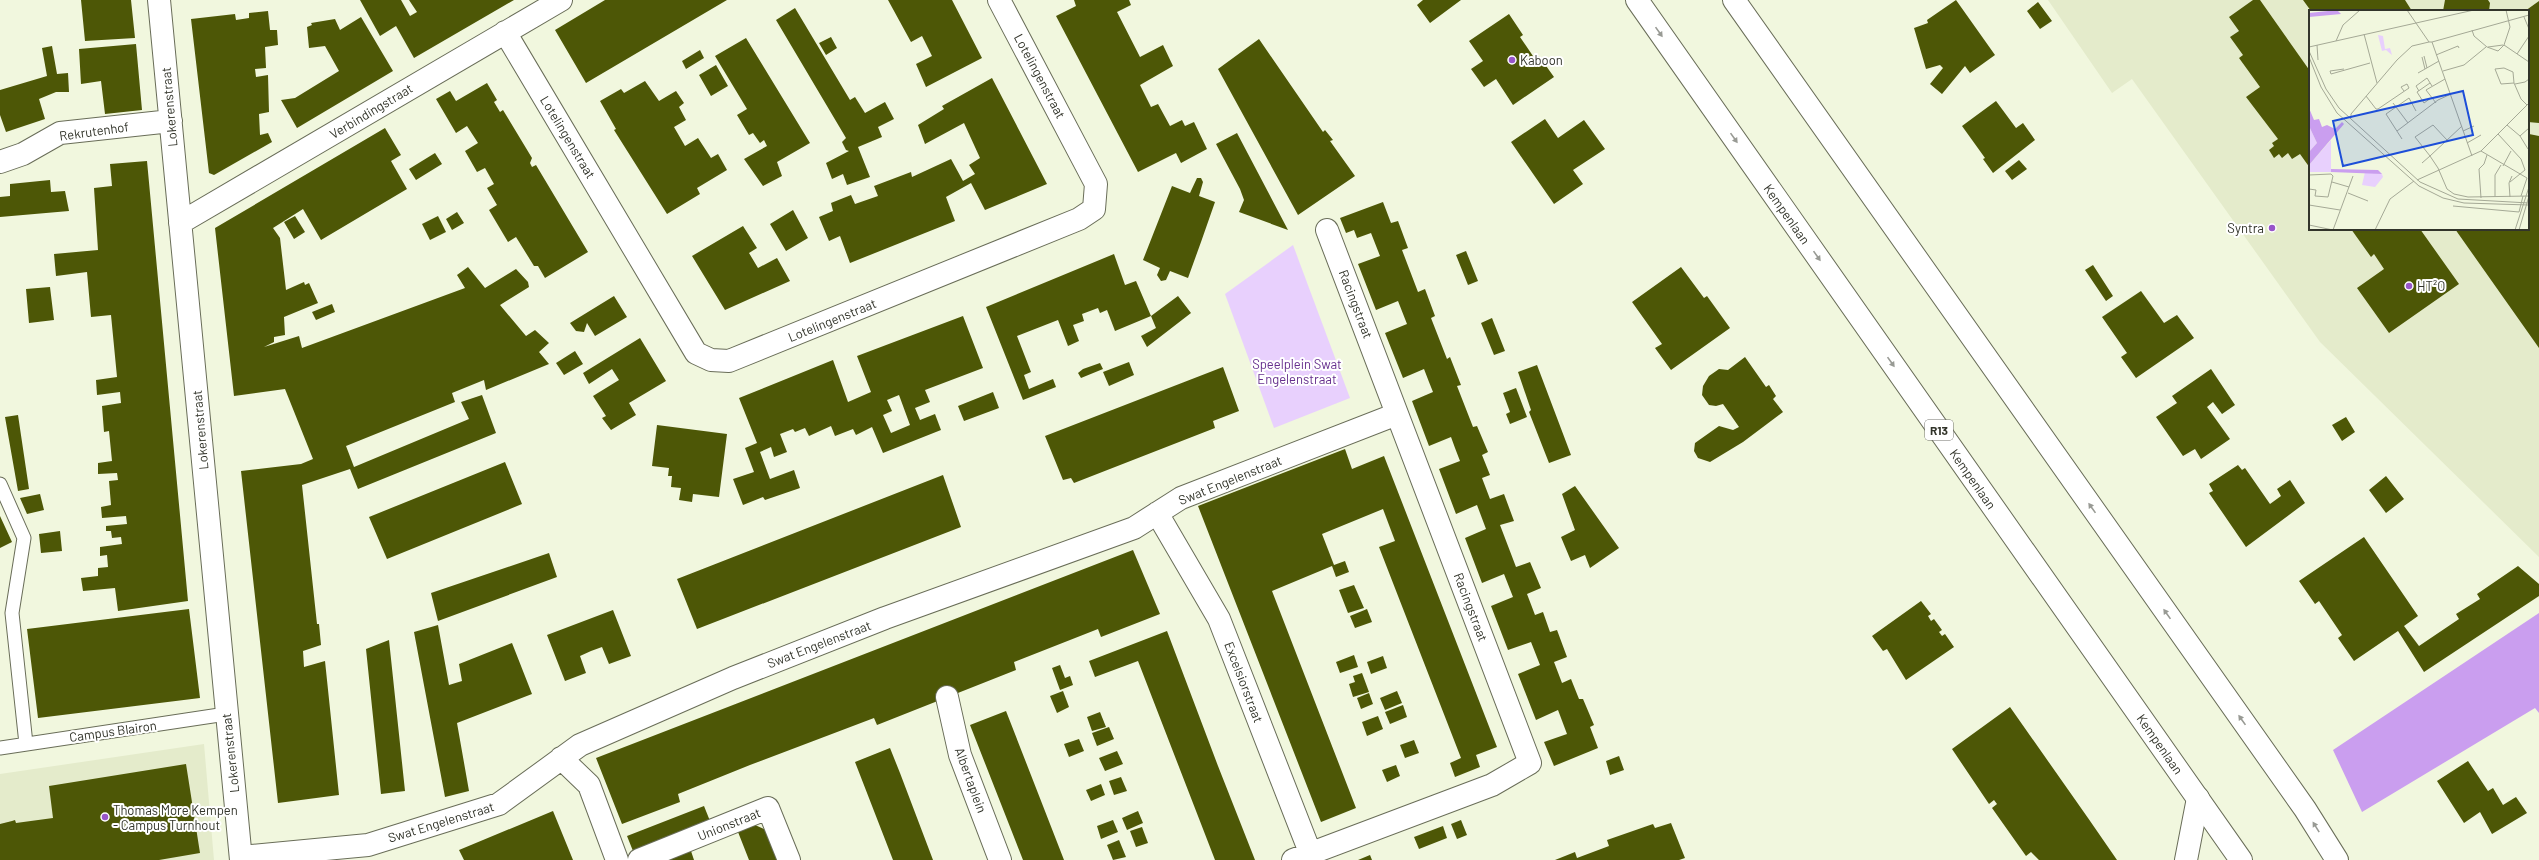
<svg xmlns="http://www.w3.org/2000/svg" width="2539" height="860" viewBox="0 0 2539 860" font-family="Barlow,sans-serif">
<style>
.built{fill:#e4ebcb;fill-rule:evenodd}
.green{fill:#e8d0fd}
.forest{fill:#ca9eef}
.building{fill:#4d5706;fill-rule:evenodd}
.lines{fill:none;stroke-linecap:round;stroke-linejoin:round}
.lane-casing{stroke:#696d58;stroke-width:15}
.street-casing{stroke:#696d58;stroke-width:24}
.primary-casing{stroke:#696d58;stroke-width:24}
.lane{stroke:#fff;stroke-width:13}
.street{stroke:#fff;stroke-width:22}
.primary{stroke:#fff;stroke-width:22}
.oneway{fill:#989a94}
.poi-dot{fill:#9855c9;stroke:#fff;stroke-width:1.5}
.labels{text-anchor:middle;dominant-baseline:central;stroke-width:4;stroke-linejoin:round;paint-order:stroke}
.shield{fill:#fff;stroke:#70716a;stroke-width:1}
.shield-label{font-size:12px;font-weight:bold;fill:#32342a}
.poi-label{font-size:13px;fill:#32342a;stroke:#fff;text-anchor:start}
.street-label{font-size:13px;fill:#32342a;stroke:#fff}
.park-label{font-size:13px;fill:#662f8d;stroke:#fff}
.inset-road{fill:none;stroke:#a5a996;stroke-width:1}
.view{fill:#1d4ed8;fill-opacity:0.15;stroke:#1d4ed8;stroke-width:2}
.inset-edge{fill:none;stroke:#32342a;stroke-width:2}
</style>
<rect width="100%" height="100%" fill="#f1f7de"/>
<path class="built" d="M2048 0H2539V557L2320 342 2132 79 2112 93ZM2310 11H2528V229H2310Z
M204 744 214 860H0V774Z"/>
<path class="green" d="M1293 245 1350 398 1274 428 1225 294Z"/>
<path class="forest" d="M2539 613V713L2535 708 2362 812 2333 750Z"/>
<path class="building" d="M81 0H131L135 38 85 41Z
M360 0H401L410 16 417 12 409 0H514L414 58 396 26 380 36Z
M605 0H727L586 83 555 30Z
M888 0H952L982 58 926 87 916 64 932 56 922 36 911 42Z
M1074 0H1129L1131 5 1117 12 1140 57 1163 45 1173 66 1140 85 1151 107 1158 104 1170 126 1182 120 1185 126 1194 122 1207 149 1181 163 1176 153 1138 172 1056 16 1076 6Z
M1423 0H1461L1430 23 1417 5Z
M1956 0 1995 55 1970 73 1965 66 1942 94 1930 84 1943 68 1940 65 1926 69 1914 28 1928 23 1927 20Z
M2253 0H2260L2310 71V168L2300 154 2292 159 2288 153 2282 158 2279 154 2274 158 2269 150 2274 146 2272 143 2278 139 2246 97 2260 87 2239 58 2243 55 2230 37 2239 31 2229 17Z
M2303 0H2405L2412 11H2311Z
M2445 0H2488L2490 3 2489 11H2443Z
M2539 1V123L2528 122V11H2525Z
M2038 2 2052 21 2040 29 2027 11Z
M795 8 850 100 855 97 865 113 885 102 894 119 878 127 882 137 858 147 870 177 847 185 843 174 832 179 826 163 849 151 846 150 842 142 846 138 776 20Z
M268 11 270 30H277L278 45 265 47 266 68 255 69 256 77 268 75 269 112 259 114 260 135 268 133 272 142 214 175 209 173 191 19 235 14 236 20 249 18V13Z
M1509 14 1523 35 1520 37 1535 59 1539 56 1554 77 1513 105 1496 79 1484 87 1471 69 1483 61 1469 41Z
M361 17 393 71 297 128 281 100 295 98 339 71 325 46 309 48 307 27 312 25 311 23 335 19 340 30Z
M831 37 837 48 826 55 819 43Z
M746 38 810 143 777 162 782 176 763 186 744 159 767 146 764 140 760 143 753 133 749 135 737 115 747 109 715 56Z
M1259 39 1323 132 1325 130 1333 140 1330 141 1355 176 1298 215 1218 69Z
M136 44 142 110 105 114 101 81 81 84 79 49Z
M52 46 57 74 68 73 69 92H56L39 99 45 119 6 132 0 115V90L47 76 42 48Z
M700 50 704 58 686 69 682 61Z
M716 65 728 86 711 96 699 75Z
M992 78 1047 184 985 210 971 183 946 197 955 221 850 263 840 236 829 241 819 217 833 211 831 203 851 195 855 204 878 196 874 186 911 172 912 177 951 159 963 181 975 174 969 165 980 158 964 123 925 144 918 125 944 109 942 106Z
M645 81 659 101 676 91 684 103 679 107 686 120 674 127 685 146 698 138 711 158 718 154 727 170 697 188 700 194 667 214 614 130 616 129 600 101 621 89 624 93Z
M487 83 497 100 494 102 500 112 503 110 532 158 530 163 532 167 536 165 588 252 545 278 538 266H534L516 237 508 242 489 210 497 205 487 188 494 184 485 168 477 172 465 151 478 143 467 126 456 133 436 99 450 91 456 101Z
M1996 101 2016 128 2023 123 2035 140 1993 173 1983 159 1985 158 1962 126Z
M1545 119 1558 138 1584 120 1605 149 1573 170 1583 184 1554 204 1511 142Z
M385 128 401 155 391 161 407 189 321 240 303 209 273 228 280 238 286 290 304 282 305 285 309 283 318 303 284 317 285 335 274 337V342L264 347 299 336 302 348 465 288 457 275 468 267 485 288 516 269 528 282 529 287 500 305 526 336 535 330 549 343 539 352 549 364 486 390 484 380 452 393 455 402 346 446 354 467 469 419 461 402 482 395 496 433 358 489 350 469 302 485 317 624H319L321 645 303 651 304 667 325 661 339 795 278 803 241 471 301 464 313 459 285 389 234 396 215 228Z
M1237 133 1288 230 1239 212 1244 200 1240 189 1216 144Z
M2529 134 2539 136V348L2455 229H2528Z
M435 153 442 164 416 180 409 169Z
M2019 160 2027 169 2012 180 2005 171Z
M147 161 188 601 118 611 115 588 83 591 81 578 98 576V568L108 567 107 555 100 556V547L122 544 121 537 112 538 111 531H106V526L127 524 126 516 102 518 101 507 111 505 109 481 118 480 117 473 98 474V463L112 461 109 431 104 432 102 406 121 403 120 392 97 395 96 380 117 377 111 315 91 317 87 272 56 276 54 254 98 250 94 188 112 186 110 164Z
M1197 178H1201L1203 182 1199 196 1215 202 1201 242 1188 278 1170 271 1166 280 1161 281 1157 275 1160 268 1143 260 1172 186 1190 193Z
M50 180 51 192 65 191 69 211 0 217V197L10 196V184Z
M1383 202 1391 223 1398 221 1408 248 1402 250 1418 292 1425 289 1435 316 1431 318 1447 359 1450 357 1461 385 1457 386 1473 427 1477 426 1488 452 1482 455 1490 475 1482 478 1490 499 1504 494 1514 521 1500 525 1516 567 1530 562 1541 588 1527 594 1535 615 1543 612 1550 632 1557 630 1567 657 1554 662 1562 683 1571 679 1579 699H1583L1594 725 1590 727 1598 748 1554 766 1544 742 1567 734 1558 710 1536 720 1518 674 1540 665 1531 642 1508 650 1491 606 1513 597 1504 574 1482 583 1465 538 1486 529 1477 505 1456 514 1439 469 1460 461 1455 448 1451 437 1429 446 1412 401 1433 392 1429 382 1424 369 1403 378 1385 333 1407 324 1398 301 1376 310 1358 264 1380 256 1371 233 1357 238 1354 230 1346 233 1340 218Z
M793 210 808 238 786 251 770 224Z
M457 212 464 223 452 230 446 219Z
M295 216 305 232 294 239 284 222Z
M438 216 446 232 430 240 422 224Z
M743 226 757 248 749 253 758 268 777 258 790 281 725 310 692 256Z
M2351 229H2420L2459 284 2389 333 2357 288 2384 269 2374 254 2371 257Z
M1466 251 1478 281 1468 285 1456 255Z
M1114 254 1125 285 1136 281 1151 316 1115 331 1107 310 1100 313 1098 308 1082 314 1084 321 1073 325 1079 341 1068 346 1058 320 1017 336 1031 372 1024 375 1029 389 1053 379 1056 387 1023 400 986 307Z
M2093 265 2113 296 2106 301 2085 270Z
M1681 267 1704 298 1707 296 1730 328 1671 370 1655 348 1662 344 1632 302Z
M50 287 54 320 29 323 26 289Z
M2141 291 2164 323 2177 315 2194 338 2136 378 2121 357 2127 353 2102 317Z
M614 296 627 317 595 336 587 323 584 332 576 331 570 323Z
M1178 296 1191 313 1147 347 1141 336 1156 328 1151 316Z
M332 304 335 312 316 320 312 312Z
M963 316 983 368 925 390 930 402 915 408 920 420 935 414 941 430 883 453 872 427 856 435 853 429 835 436 831 426 809 436 805 428 795 432 793 429 780 434 787 452 774 457 771 447 760 452 770 479 794 470 800 488 765 500 763 497 743 505 733 479 754 472 745 448 757 443 739 398 833 360 848 402 871 392 857 356ZM899 395 910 425 891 433 883 415 892 411 887 400Z
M1492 318 1505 351 1494 355 1481 323Z
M640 338 666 381 629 403 636 415 611 430 602 418 606 416 593 396 619 380 612 369 589 384 583 373Z
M575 351 583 364 564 375 556 363Z
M1745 357 1766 387 1769 385 1776 396 1773 399 1783 412 1743 442 1710 462 1698 458 1694 451 1695 443 1719 426 1733 430 1739 427 1723 404 1716 406 1709 405 1702 395 1703 386 1709 376 1719 369 1728 370Z
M1129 362 1134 375 1109 386 1103 372Z
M1100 363 1103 369 1081 378 1078 373 1083 369Z
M1537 365 1571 455 1549 463 1529 412 1531 410 1518 372Z
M1223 367 1239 411 1213 421 1215 428 1074 483 1071 478 1063 480 1045 436Z
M2211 369 2235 405 2222 414 2213 402 2207 407 2230 439 2201 459 2195 449 2183 456 2156 417 2177 403 2172 396Z
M1516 388 1527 417 1510 424 1506 414 1510 412 1503 393Z
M993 392 999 408 964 421 958 406Z
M18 415 29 489 18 491 5 417Z
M2346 417 2355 432 2342 441 2332 425Z
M657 425 727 434 719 497 693 494 692 502 679 500 681 488 671 487 672 476H668L669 468 652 466Z
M1345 449 1352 469 1384 456 1497 747 1476 755 1480 767 1455 777 1450 763 1461 758 1379 547 1395 541 1383 509 1322 534 1334 565 1345 561 1349 572 1336 577 1332 566 1272 591 1356 808 1321 822 1198 506Z
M505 462 522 504 387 559 369 517Z
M2238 465 2242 470 2245 468 2270 504 2281 496 2277 489 2290 480 2305 503 2246 547 2209 493 2213 491 2209 484Z
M943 475 961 527 697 629 677 579Z
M2386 476 2404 499 2386 513 2369 490Z
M1575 486 1619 548 1590 568 1585 555 1571 561 1561 537 1575 530 1562 494Z
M40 494 44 510 27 514 20 498Z
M0 516 12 542 0 548Z
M60 531 62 551 41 553 39 534Z
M2364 537 2418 616 2404 626 2419 646 2459 619 2456 614 2480 599 2477 594 2518 566 2539 584V596L2424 672 2398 631 2354 661 2338 638 2342 635 2319 601 2315 604 2299 581Z
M1133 550 1160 614 1101 637 1098 629 1014 662 1016 670 877 725 874 718 750 765 678 794 680 802 622 824 596 758Z
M549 553 557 577 438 621 431 593Z
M1354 585 1364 608 1348 613 1339 590Z
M1921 601 1931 614 1928 616 1931 621 1934 619 1942 630 1939 632 1942 636 1945 634 1954 647 1906 680 1887 649 1883 651 1872 636Z
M189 609 200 698 38 718 27 629Z
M1367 609 1372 622 1355 628 1350 616Z
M613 610 631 656 609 664 602 647 591 651 580 656 586 673 565 681 547 635Z
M438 625 449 685 462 681 459 664 512 643 532 694 457 723 469 791 445 797 414 632Z
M1167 631 1218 766 1255 860H1215L1138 661 1095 677 1089 661Z
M389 640 405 791 381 794 366 649Z
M1354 655 1358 667 1340 673 1336 662Z
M1383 656 1387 668 1371 674 1367 662Z
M1060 665 1065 678 1070 676 1073 685 1060 690 1052 668Z
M1362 673 1369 692 1353 697 1349 684 1355 682 1353 676Z
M1063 691 1069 707 1057 713 1050 696Z
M1397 691 1402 703 1385 710 1380 698Z
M1369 693 1373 704 1361 709 1357 698Z
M1403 705 1407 717 1390 724 1385 712Z
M2010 707 2088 818 2117 860H2039L2031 852 2026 856 1992 808 1997 804 1994 800 1989 804 1952 749Z
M1006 711 1043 806 1064 860H1023L970 725Z
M1100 712 1106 727 1092 731 1087 717Z
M1378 716 1383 729 1367 736 1362 722Z
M1109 727 1114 739 1097 746 1092 733Z
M1079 739 1084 751 1069 757 1064 744Z
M1414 740 1419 753 1405 758 1400 745Z
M890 748 900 773 933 860H893L855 762Z
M1117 751 1123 764 1105 771 1099 758Z
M1619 756 1624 770 1610 775 1606 761Z
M2468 761 2488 791 2493 788 2503 805 2516 797 2527 813 2492 834 2480 812 2464 823 2437 781Z
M186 764 200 853 159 860H0V824L12 821 15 820 16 823 53 818 49 786Z
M1396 765 1400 776 1387 782 1382 770Z
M1121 777 1127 791 1114 795 1109 781Z
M1101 784 1105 795 1091 801 1086 790Z
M704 806 710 821 633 851 627 836Z
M553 811 573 860H464L459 850Z
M1138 811 1143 823 1127 830 1122 818Z
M1113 820 1118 832 1101 839 1097 826Z
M1461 820 1467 835 1457 839 1451 824Z
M1671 823 1685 858 1679 860H1555L1575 852 1577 858 1609 846 1607 840 1653 824 1655 828Z
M755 825 766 830 778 860H749L738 832Z
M1443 826 1447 838 1419 849 1414 837Z
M1142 827 1148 843 1136 847 1130 831Z
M1119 840 1126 857 1113 860 1107 845Z
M691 851 694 860H667Z
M1370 855 1372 860H1358Z"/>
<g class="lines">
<defs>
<path id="lane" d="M0 484 24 538 12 613 26 744
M0 748 226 714"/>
<path id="street" d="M159 0 241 860
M505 32 696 353 711 360 729 361 1079 219 1094 209 1096 184 999 0
M0 162 23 154 60 133 171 121
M180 223 561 0
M1157 513 1219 619 1313 860
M947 697 960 755 1000 860
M561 758 589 785 617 860
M241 857 368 845 499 804 580 745 733 678 885 618 1134 528 1181 498 1397 414
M639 860 768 808 789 860
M1293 860 1492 785 1530 763 1327 230
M2186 860 2198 798"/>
<path id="primary" d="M1637 0 2241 860
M1734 0 2305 809 2337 860"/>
</defs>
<use href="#lane" class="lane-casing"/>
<use href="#street" class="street-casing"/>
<use href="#primary" class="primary-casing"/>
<use href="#lane" class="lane"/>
<use href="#street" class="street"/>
<use href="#primary" class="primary"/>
</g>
<defs><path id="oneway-solid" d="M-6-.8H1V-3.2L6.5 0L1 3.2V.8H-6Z"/></defs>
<g class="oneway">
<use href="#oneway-solid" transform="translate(1659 32) rotate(55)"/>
<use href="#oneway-solid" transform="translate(1734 138) rotate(55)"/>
<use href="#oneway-solid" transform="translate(1817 256) rotate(55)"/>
<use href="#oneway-solid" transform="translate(1891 362) rotate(55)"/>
<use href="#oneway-solid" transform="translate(2092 508) rotate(-125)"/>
<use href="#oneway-solid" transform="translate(2167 614) rotate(-125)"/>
<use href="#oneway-solid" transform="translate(2242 720) rotate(-125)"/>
<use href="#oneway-solid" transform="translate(2316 827) rotate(-122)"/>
</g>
<g class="poi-dot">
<circle cx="1512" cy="60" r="4"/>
<circle cx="2272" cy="228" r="4"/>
<circle cx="2409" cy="286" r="4"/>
<circle cx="105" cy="817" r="4"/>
</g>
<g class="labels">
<rect class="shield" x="1925" y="420" width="28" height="20" rx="3"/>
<g class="shield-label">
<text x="1939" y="430">R13</text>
</g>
<g class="poi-label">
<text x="1520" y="60">Kaboon</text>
<text x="2264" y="228" text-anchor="end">Syntra</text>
<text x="2417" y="286">HT²O</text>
<text x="113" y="810">Thomas More Kempen<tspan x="113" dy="15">- Campus Turnhout</tspan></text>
</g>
<g class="street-label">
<text transform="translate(1040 76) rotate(62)">Lotelingenstraat</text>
<text transform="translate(169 107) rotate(-95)">Lokerenstraat</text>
<text transform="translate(371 111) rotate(-31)">Verbindingstraat</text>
<text transform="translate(94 131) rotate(-8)">Rekrutenhof</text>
<text transform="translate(568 137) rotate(59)">Lotelingenstraat</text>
<text transform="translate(1787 214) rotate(55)">Kempenlaan</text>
<text transform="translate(1356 304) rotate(69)">Racingstraat</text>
<text transform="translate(832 320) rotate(-22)">Lotelingenstraat</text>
<text transform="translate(200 430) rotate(-95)">Lokerenstraat</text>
<text transform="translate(1973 479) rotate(55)">Kempenlaan</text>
<text transform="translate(1230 480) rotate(-22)">Swat Engelenstraat</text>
<text transform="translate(1471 607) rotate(69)">Racingstraat</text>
<text transform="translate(819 644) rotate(-21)">Swat Engelenstraat</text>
<text transform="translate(1244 682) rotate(69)">Excelsiorstraat</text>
<text transform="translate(113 731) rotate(-8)">Campus Blairon</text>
<text transform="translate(2160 744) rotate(55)">Kempenlaan</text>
<text transform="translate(230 753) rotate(-96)">Lokerenstraat</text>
<text transform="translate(971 780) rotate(70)">Albertaplein</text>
<text transform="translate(441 822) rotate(-17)">Swat Engelenstraat</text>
<text transform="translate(729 824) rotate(-22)">Unionstraat</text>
</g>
<g class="park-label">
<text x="1297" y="364">Speelplein Swat<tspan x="1297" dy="15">Engelenstraat</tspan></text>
</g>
</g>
<g transform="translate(2309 10)">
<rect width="220" height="220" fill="#f1f7de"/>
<path d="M69 25 74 26 76 39 81 38 83 45 77 40 73 41ZM0 116 8 133 0 142ZM22 130V162H0V155ZM56 162 73 164 74 167 66 177 53 175Z" fill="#e8d0fd"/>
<path d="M28 0 32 4 0 7V3ZM0 98 5 110 10 109 13 117 18 115 26 119 33 112 35 114 0 155V142L8 133 0 116ZM22 159 69 160 73 164 22 162Z" fill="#ca9eef"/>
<path class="inset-road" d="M98 0 120 32H123L163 146M215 7 220 19M163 20 165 26 178 37 189 41 195 35 201 17 197 0M55 24 68 73M27 31 34 15 51 0M123 32 220 5M8 35 9 50M195 35 220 52M0 37 165 0M179 37 194 35M0 41 17 79 30 98 111 172 149 189 220 193M208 44 220 26M127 45 149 36 150 38M115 46 118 58M0 47 12 77 28 103 110 176 134 188 155 193 220 195M113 47 116 59M35 59 21 61 22 64 61 53M134 61 155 55 177 37M109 63 130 51M121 73 108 82 115 93 122 88M205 73 192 74 186 59 195 58 204 62 205 73 212 89 218 95M206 74 216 72 220 69M117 80 136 69M117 80 127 93M110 81 107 76 118 68 123 76M57 86 67 99H69L100 78 98 74 92 77 95 81M84 93 99 113M42 108V104L88 50 103 36 120 32M198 115 211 126 219 139M153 116 121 146 129 158 138 179 145 184 159 187 220 186M88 121 129 90 142 84M154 121 165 116M189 124 212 149 216 160 201 172M211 126 220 118M93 129 77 104 100 88 107 101M158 133 172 125M172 141 218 168 212 186M113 153 121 146 106 127 124 115 138 130M194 156 202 141M0 165 22 164 24 166 19 187 6 186 7 180 0 179M108 170 172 141 220 93M23 172 40 177M39 183 59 191M186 187V165L192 155M201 187 200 173 203 166M172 188 170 159 175 154 178 145M0 195 31 200M144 196 210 202 214 186M0 215 24 220M24 220 44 166M66 220 81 189 105 171M206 220 220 177M210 220 220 186"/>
<path class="view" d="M154 81 164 125 34 156 24 111Z"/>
<rect width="220" height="220" class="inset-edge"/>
</g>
</svg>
